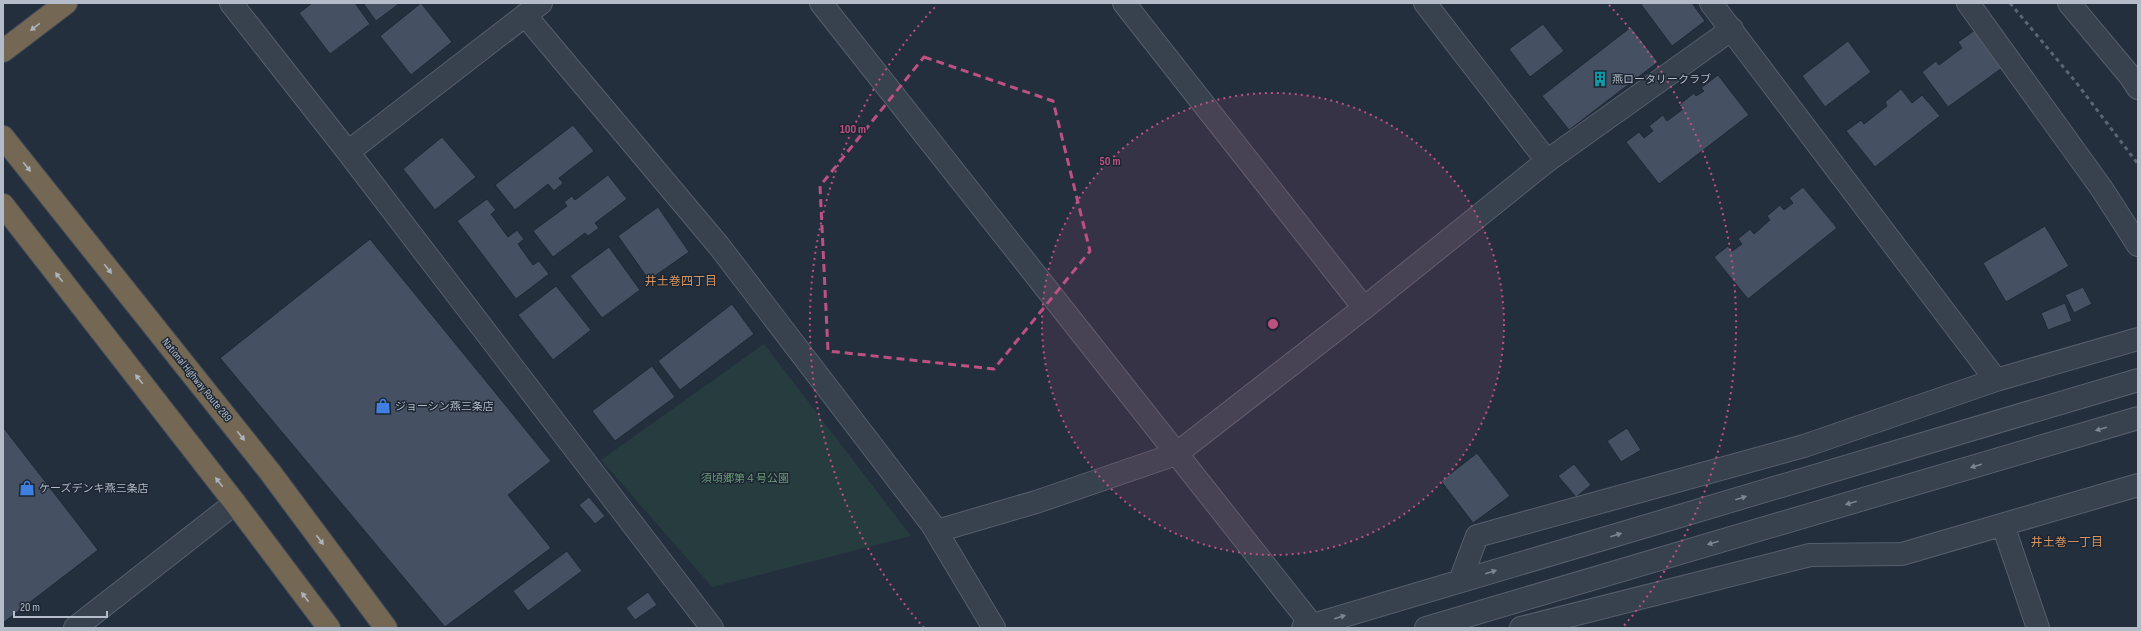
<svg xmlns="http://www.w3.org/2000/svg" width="2141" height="631" viewBox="0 0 2141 631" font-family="'Sofia Sans Condensed','Noto Sans JP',sans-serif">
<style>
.green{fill:#263c3f}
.building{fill:#455162;stroke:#1f2835}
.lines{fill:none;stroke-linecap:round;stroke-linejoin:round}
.minor-casing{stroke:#565f6c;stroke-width:24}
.highway-casing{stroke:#434c59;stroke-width:24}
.minor{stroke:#38414e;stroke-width:22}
.highway{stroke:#746855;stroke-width:22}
.rail{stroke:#5a6575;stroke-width:3;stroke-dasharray:4 4;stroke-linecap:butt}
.oneway{fill:#aeb4bd}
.oneway2{fill:#7c8592}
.marked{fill:none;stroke:#bd5182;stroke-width:3;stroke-dasharray:8 5;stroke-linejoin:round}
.ring{fill:none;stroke:#bd5182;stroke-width:2;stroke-dasharray:2 4}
.labels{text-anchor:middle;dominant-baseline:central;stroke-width:3;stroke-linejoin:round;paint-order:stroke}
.poi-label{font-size:11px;fill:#b4bcc9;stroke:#1d2633;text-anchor:start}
.street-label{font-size:11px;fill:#b4bcc9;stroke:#1d2633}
.park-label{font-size:11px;fill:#6b9a76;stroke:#1d2633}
.neighbourhood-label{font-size:12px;fill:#d59563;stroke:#1d2633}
.centre{fill:#bd5182;stroke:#1d2633;stroke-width:2}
.ring-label{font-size:12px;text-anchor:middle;font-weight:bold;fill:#bd5182;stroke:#1d2633;stroke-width:3;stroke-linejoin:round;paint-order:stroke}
</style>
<rect width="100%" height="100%" fill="#242f3e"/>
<path class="green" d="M764 344 911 536 712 587 601 460Z"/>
<path class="building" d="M312 3H355L370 24 330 54 299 13Z
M363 3H400L376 21Z
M421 3 452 42 411 75 380 36Z
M1640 3H1692L1705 21 1672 46Z
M1543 24 1564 51 1530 77 1509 49Z
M1631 27 1658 62 1569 130 1542 96Z
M1975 30 2002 68 1948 107 1922 72 1936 61 1939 65 1962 48 1958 42Z
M1848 41 1871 72 1825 107 1802 76Z
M1718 75 1749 115 1659 184 1626 142 1639 132 1644 138 1653 131 1649 126 1663 115 1667 121 1683 109 1679 105 1694 93 1696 96 1704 91 1701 88Z
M1901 89 1912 103 1922 95 1940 116 1875 167 1846 131 1861 120 1864 124 1887 106 1885 102Z
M573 125 594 151 559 178 563 183 554 191 548 184 515 210 495 185Z
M442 137 476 177 435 210 403 169Z
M608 175 627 199 595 223 599 228 588 236 585 233 553 257 533 231 567 206 564 202 572 196 575 200Z
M1803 187 1837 228 1748 299 1714 257 1728 246 1732 251 1742 244 1738 239 1750 229 1754 234 1770 220 1767 216 1780 205 1784 210 1793 203 1789 198Z
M487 199 496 210 491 214 508 237 517 230 524 239 518 244 533 265 539 261 549 274 516 299 457 221Z
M658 207 689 252 649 280 618 236Z
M2045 226 2069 266 2006 302 1983 263Z
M370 239 551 461 508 495 551 548 445 627 220 358Z
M609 247 640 290 602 318 570 276Z
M556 286 591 330 553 360 518 315Z
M2083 287 2092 304 2074 313 2065 295Z
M2065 303 2072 321 2048 330 2041 313Z
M732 304 754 334 680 390 658 361Z
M652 366 675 397 615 441 592 411Z
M3 427 98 550 3 623Z
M1627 428 1641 450 1621 462 1607 441Z
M1477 453 1510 496 1473 523 1441 481Z
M1574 464 1591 485 1576 497 1558 476Z
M589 497 605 516 595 524 579 505Z
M567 551 582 571 528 611 513 591Z
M648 592 657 605 635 620 626 608Z"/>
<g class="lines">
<defs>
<path id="minor" d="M231 3 348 152 712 628
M821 3 1312 625
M1124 3 1364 308
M1425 3 1547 161
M1711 3 1996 380
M1968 3 2102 189 2138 245
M2069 3 2130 76 2138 88
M525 15 719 246 937 531 1036 502 1176 454 1364 308 1547 161 1732 29
M348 152 541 3
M2003 525 2038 628
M933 526 994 628
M1460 581 1477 536 1804 446 1996 380 2138 339
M75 628 235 503
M1303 628 2138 380
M1426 628 2138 418
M1521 628 1810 555 1902 554 2138 485"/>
<path id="highway" d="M3 51 66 3
M3 137 270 472 386 628
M3 205 235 503 329 628"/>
</defs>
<use href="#minor" class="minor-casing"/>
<use href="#highway" class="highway-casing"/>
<use href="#minor" class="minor"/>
<use href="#highway" class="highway"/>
<path class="rail" d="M2010 3 2075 81 2138 164"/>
</g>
<defs><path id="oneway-solid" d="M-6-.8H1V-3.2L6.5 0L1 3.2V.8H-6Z"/></defs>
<g class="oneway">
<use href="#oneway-solid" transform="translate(35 27) rotate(142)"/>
<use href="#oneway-solid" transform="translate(27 167) rotate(51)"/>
<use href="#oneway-solid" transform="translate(108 269) rotate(51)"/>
<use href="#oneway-solid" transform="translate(59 277) rotate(-128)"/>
<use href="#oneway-solid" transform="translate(139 379) rotate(-128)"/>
<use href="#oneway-solid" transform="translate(241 436) rotate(51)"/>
<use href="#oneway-solid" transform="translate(219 482) rotate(-128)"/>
<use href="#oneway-solid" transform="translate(320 540) rotate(53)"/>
<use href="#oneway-solid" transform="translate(305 597) rotate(-127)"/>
</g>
<g class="oneway2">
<use href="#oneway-solid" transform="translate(2101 429) rotate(164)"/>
<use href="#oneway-solid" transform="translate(1976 466) rotate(164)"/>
<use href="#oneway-solid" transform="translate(1741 498) rotate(-17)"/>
<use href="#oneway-solid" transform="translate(1851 503) rotate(164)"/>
<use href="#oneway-solid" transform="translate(1616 535) rotate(-17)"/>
<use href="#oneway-solid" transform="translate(1713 543) rotate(164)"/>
<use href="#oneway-solid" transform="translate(1491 572) rotate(-17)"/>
<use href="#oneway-solid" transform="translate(1340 617) rotate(-17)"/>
</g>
<path class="marked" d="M924 57 1053 101 1090 251 994 369 828 351 820 186Z"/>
<circle cx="1273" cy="324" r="231" fill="#bd5182" fill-opacity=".12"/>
<g class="ring">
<circle cx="1273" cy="324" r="231"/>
<path d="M924 628A463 463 0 0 1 937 5M1609 5A463 463 0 0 1 1622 628"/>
</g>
<defs>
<symbol id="building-bare" viewBox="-9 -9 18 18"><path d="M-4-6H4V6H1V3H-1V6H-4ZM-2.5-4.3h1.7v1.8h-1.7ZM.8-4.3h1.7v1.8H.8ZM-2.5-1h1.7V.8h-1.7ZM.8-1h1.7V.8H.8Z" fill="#0f9aa8" stroke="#1d2633" stroke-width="2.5" paint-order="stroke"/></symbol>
<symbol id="shop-bare" viewBox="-9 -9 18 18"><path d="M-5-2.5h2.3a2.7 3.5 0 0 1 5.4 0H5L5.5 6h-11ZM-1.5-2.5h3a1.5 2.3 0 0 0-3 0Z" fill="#3f7fe0" stroke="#1d2633" stroke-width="2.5" paint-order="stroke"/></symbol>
</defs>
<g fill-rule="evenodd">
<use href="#building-bare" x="1589" y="68" width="22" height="22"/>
<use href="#shop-bare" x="372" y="395" width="22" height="22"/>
<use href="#shop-bare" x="16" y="477" width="22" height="22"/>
</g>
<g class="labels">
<g class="poi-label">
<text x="1612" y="79">燕ロータリークラブ</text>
<text x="395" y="406">ジョーシン燕三条店</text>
<text x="39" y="488">ケーズデンキ燕三条店</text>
</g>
<g class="street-label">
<text transform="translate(197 380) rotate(51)">National Highway Route 289</text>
</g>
<g class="park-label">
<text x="745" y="478">須頃郷第４号公園</text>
</g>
<g class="neighbourhood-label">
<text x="681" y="281">井土巻四丁目</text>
<text x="2067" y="542">井土巻一丁目</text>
</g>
</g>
<circle cx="1273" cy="324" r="6" class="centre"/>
<g class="ring-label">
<text x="853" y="133">100 m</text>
<text x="1110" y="165">50 m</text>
</g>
<rect width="2141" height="631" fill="none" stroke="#b4bcc9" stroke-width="8"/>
<path d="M14 611v6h93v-6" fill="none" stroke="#b4bcc9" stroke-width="2"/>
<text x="20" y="611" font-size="12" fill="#b4bcc9" stroke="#1d2633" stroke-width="3" paint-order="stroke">20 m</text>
</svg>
